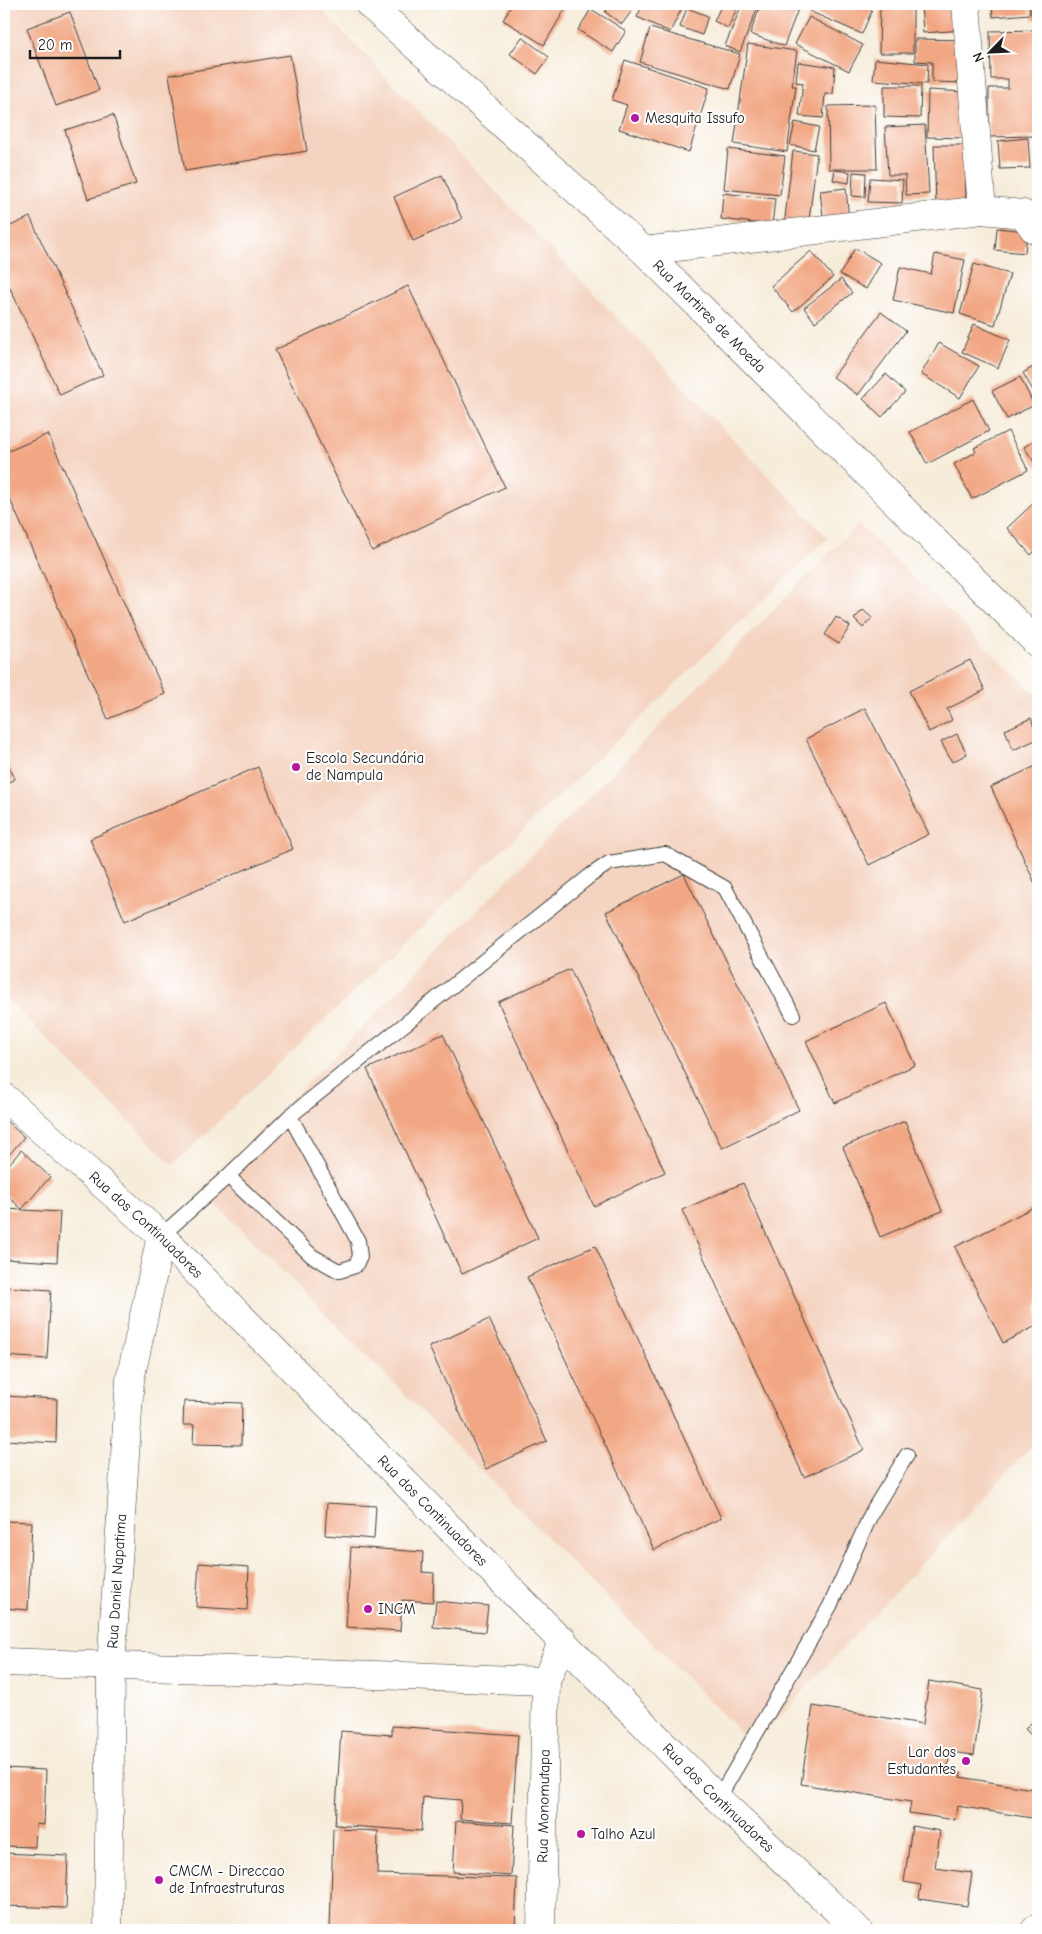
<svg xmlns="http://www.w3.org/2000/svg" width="1042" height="1934" viewBox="0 0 1042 1934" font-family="'Comic Neue',sans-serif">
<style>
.built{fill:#f4d3c0}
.building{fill:#f2a784}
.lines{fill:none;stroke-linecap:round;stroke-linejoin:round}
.lane-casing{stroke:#3d3b38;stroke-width:16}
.street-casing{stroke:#3d3b38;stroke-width:29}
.secondary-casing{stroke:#3d3b38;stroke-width:29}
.lane{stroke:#fff;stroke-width:14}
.street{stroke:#fff;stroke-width:28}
.secondary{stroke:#fff;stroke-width:28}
.poi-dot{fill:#b5179e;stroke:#fff;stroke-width:2}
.labels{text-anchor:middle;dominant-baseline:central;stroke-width:4;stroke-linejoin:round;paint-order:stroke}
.poi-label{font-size:15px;fill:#1c1c1c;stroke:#fff;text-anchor:start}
.street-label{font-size:15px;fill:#1c1c1c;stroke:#fff}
</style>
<rect width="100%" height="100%" fill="#fff"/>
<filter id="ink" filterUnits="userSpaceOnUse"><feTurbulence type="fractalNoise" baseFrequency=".02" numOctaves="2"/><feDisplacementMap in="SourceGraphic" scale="10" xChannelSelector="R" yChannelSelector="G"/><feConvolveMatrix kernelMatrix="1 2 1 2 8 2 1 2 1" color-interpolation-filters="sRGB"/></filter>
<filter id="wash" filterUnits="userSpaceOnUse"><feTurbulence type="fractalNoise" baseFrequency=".0096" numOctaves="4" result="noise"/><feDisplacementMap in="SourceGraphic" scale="20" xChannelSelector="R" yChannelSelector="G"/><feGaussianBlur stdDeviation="1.12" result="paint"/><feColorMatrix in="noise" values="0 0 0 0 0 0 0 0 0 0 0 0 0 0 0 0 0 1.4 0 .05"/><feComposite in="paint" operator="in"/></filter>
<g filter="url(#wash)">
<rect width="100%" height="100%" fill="#f6ecda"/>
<path class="built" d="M4 4H316L828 538 173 1165 4 996Z
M858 524 1038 697V1439L753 1745 202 1190Z"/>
<g id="blocks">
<path class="building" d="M512 4H568L544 45 503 20Z
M611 4H637L622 24 605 12Z
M643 4H684L670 32 637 17Z
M722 4H739L728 28 714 21Z
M742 4H759L740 52 725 46Z
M761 4H800L784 46 750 34Z
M812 4H857L872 10 862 34 809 11Z
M880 4H913V53H879Z
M921 4H961L963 30 923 33Z
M992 4H1029L1030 14 993 17Z
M1031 4H1038V19L1032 20Z
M687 8 708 16 702 35 680 27Z
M591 9 626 31 613 52 578 30Z
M70 12 99 90 56 106 27 28Z
M809 17 863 45 849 71 795 44Z
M650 28 740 54 730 89 640 62Z
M1038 30V136L989 137V88H1008V79H991L990 31Z
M522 37 549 57 537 74 510 54Z
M915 39 967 40 966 83 932 82V62L915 61Z
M748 44 797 51 792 86H796L787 152 734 144Z
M290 55 307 151 185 171 169 75Z
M875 59 928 64 927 84 873 80Z
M625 60 709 88 689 152 619 129 627 105 612 100Z
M798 62 835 67 833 94H825L823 118 799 116 803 83 796 82Z
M884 86H921L920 118 884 117Z
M928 90 966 92 965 138 927 137Z
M875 105 877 169H829L828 106Z
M113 115 136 184 88 199 65 130Z
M795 122 819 127 814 150 790 145Z
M925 125 929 194 906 195 905 175H888L885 127Z
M1028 138 1030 168 1000 169 998 141Z
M934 145H965L966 206 936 207Z
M728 149 785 156 780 195 724 189Z
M793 151 817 154 808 229 784 226Z
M835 170 850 172 849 183 833 180Z
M853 172 866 173 865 197 852 196Z
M442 175 462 219 413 241 394 197Z
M870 178 903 180 902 203 868 202Z
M846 188 849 221 824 224 820 191Z
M723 193 775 199 772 225 721 219Z
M30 217 103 375 60 395 4 275V229Z
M997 228 1027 231 1025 253 995 250Z
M855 248 881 263 866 289 840 274Z
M811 251 833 277 793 312 771 286Z
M935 254 965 260 954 313 893 300 900 267 931 274Z
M974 264 1010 274 995 325 960 314Z
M841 279 852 293 815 322 804 308Z
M408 286 505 487 372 551 275 350Z
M881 312 906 331 858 395 833 377Z
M974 324 1010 340 998 368 962 352Z
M939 343 979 366 960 398 921 374Z
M1038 364V399L1023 373Z
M886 374 905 392 882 417 863 399Z
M1020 377 1034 405 1007 419 992 391Z
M973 399 989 431 927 464 910 432Z
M1008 431 1028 470 972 499 954 464 976 452 974 448Z
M48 434 165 694 108 719 4 486V453Z
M1038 438V468L1024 447Z
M1038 499V548L1031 555 1007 528Z
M863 610 872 618 863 628 854 619Z
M836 617 850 626 839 644 825 635Z
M970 660 985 690 947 709 952 720 929 732 909 691Z
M865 708 929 834 869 865 806 739Z
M1031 718 1038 739 1013 750 1005 730Z
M957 734 967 754 952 762 941 742Z
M4 755 15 779 4 784Z
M1038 765V890L991 787Z
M258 767 293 849 125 921 90 839Z
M684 874 799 1110 722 1148 606 912Z
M570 969 665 1172 594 1206 498 1002Z
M886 1003 915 1065 835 1103 806 1041Z
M443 1034 538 1238 462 1274 367 1069Z
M4 1119 24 1137 4 1161Z
M905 1121 942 1211 880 1237 843 1147Z
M21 1150 50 1177 22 1209 4 1193V1170Z
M743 1183 864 1450 804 1477 682 1210Z
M1038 1205V1325L1003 1343 955 1247Z
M4 1209 60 1212 57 1262 4 1259Z
M595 1246 721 1518 654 1550 527 1277Z
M4 1287 51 1290 47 1359 4 1356Z
M489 1319 547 1441 486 1469 429 1347Z
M4 1396 57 1399 56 1443 4 1440Z
M184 1401 242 1403 241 1445 193 1444 194 1425H183Z
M327 1503 376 1506 374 1539 325 1535Z
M4 1521 32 1522 28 1610 4 1608Z
M351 1547 423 1552 422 1572 434 1573 433 1602 402 1600 400 1631 346 1627Z
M199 1563 249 1567 247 1610 196 1607Z
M436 1601 488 1606 485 1632 433 1627Z
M929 1681 983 1690 974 1755 950 1752 947 1771 961 1773 960 1777 1038 1790V1819L957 1806 955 1820 909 1813 911 1802 801 1784 813 1706 923 1724Z
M1038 1716V1733L1034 1738 1025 1729Z
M392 1726 518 1735 512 1823 460 1819 461 1800 423 1797 421 1831 335 1825 341 1731 392 1735Z
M4 1768 46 1770 44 1825 36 1824 35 1847 4 1846Z
M456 1821 514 1825 511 1876 453 1872Z
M912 1826 940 1831 935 1868 972 1873 967 1906 919 1899 921 1885 904 1882Z
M333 1829 378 1831 377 1874 517 1878 515 1930H330Z
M4 1853 68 1856 66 1908 4 1906Z"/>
</g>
</g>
<g filter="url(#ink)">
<use href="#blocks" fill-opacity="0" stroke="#3d3b38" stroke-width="1"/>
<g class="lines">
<defs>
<path id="lane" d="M228 1176 312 1256 339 1271 355 1266 360 1257 358 1241 290 1116
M161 1236 228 1176 290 1116 591 875 609 863 665 854 725 888 793 1015
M718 1799 830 1606 872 1512 907 1455"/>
<g id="street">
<path id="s1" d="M369 4 644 251 1038 644"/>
<path d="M966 4 982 210"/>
<path d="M644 251 982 210 1023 214 1034 229 1038 230"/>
<path d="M4 1662 546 1681"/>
<path id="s2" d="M108 1930 111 1667 130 1380 161 1236"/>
<path id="s3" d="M541 1930 546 1681 563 1640"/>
<path d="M1035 1930 1038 1927"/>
</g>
<g id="secondary">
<path id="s4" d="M4 1097 161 1236 718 1799 858 1930"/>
</g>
</defs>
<use href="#lane" class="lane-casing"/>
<use href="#street" class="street-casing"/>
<use href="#secondary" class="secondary-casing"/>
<use href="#lane" class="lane"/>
<use href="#street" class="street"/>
<use href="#secondary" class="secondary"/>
</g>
</g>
<g class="poi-dot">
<circle cx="635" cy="118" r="5"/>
<circle cx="296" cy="767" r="5"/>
<circle cx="368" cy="1609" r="5"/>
<circle cx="966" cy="1761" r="5"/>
<circle cx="581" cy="1834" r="5"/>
<circle cx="159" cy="1880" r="5"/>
</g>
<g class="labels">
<g class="poi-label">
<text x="645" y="118">Mesquita Issufo</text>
<text x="306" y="758">Escola Secundária<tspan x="306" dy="17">de Nampula</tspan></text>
<text x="378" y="1609">INCM</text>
<text x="956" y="1752" text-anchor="end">Lar dos<tspan x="956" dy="17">Estudantes</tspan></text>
<text x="591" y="1834">Talho Azul</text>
<text x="169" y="1871">CMCM - Direccao<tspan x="169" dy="17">de Infraestruturas</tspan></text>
</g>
<g class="street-label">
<text stroke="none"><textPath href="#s1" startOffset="462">Rua Martires de Moeda</textPath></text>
<text stroke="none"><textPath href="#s4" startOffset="191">Rua dos Continuadores</textPath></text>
<text stroke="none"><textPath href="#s4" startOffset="596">Rua dos Continuadores</textPath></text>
<text stroke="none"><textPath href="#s2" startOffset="349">Rua Daniel Napatima</textPath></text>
<text stroke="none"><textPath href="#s4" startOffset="1001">Rua dos Continuadores</textPath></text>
<text stroke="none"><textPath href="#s3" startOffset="124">Rua Monomutapa</textPath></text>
</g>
</g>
<rect width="1042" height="1934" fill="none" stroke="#fff" stroke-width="20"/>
<g transform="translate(990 52) rotate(246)" stroke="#ffffff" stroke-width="4" paint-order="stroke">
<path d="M0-4L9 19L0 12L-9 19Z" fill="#1c1c1c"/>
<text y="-8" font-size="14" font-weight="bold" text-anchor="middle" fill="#1c1c1c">N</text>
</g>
<path d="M30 50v8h90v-8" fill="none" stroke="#1c1c1c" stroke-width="2.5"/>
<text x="38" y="50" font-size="15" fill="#1c1c1c" stroke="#ffffff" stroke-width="4" paint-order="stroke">20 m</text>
</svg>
